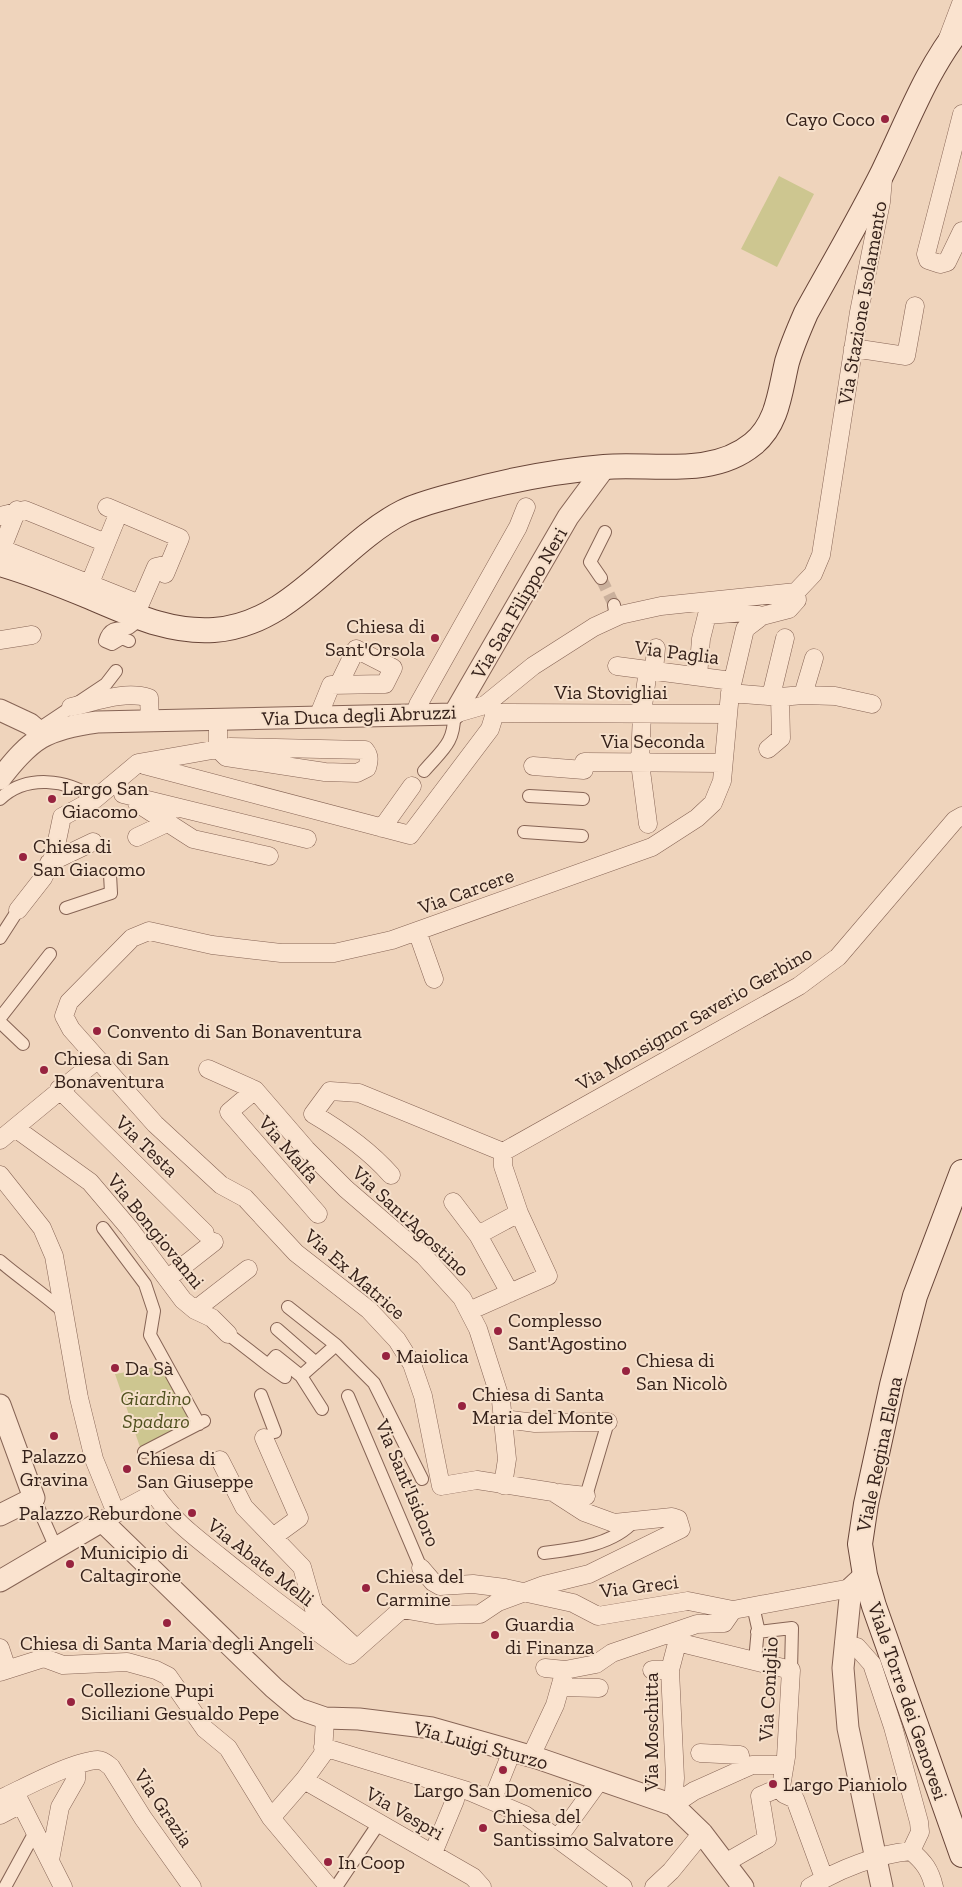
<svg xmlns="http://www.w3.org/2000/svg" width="962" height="1887" viewBox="0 0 962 1887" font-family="'Zilla Slab',serif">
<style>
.green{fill:#cdc690}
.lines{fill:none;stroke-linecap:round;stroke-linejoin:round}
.pedestrian-tunnel{stroke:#cab09c;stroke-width:12;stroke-dasharray:12 6;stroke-linecap:butt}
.pedestrian-casing{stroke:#866455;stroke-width:14}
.minor-casing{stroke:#866455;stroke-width:19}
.tertiary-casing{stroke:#866455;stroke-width:23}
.secondary-casing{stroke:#684538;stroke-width:26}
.pedestrian{stroke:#fae3cf;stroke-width:12}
.minor{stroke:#fae3cf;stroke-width:18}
.tertiary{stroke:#fae3cf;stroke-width:21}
.secondary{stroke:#fae3cf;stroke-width:24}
.poi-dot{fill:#97233f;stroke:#f6e0cb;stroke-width:2}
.labels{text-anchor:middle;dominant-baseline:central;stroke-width:4;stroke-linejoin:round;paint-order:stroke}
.poi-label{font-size:20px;fill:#35211a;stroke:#f6e0cb;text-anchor:start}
.street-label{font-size:20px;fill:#35211a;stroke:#f6e0cb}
.park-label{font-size:20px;font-style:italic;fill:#515220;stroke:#f6e0cb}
</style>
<rect width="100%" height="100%" fill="#efd4bc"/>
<path class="green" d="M779 176 814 194 777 267 741 249Z
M162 1366 194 1422 141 1450 115 1374Z"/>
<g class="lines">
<path class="pedestrian-tunnel" d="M601 578 614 605"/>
<defs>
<path id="pedestrian" d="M601 578 590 562 605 532
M614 605 616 617
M129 641 122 638 112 644 105 641C109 627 117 628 129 628L141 619
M37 730 106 684 116 671
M424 771C442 750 455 743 454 714
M529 796 583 799
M0 799C26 774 67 779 95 799
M524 832 582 836
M66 908 111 893 110 874
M0 938 18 910
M0 1018 50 954
M0 1022 23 1044
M103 1228 145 1284 154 1311 150 1335 199 1424
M0 1261C21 1279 44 1294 65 1313
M288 1307 336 1345 374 1383 422 1479
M277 1329 316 1363
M228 1334 268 1365 276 1356 301 1376 322 1409
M268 1365 285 1377
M301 1376 336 1345
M261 1395 275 1432
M348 1396 421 1568
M144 1452 204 1421
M586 1496 608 1422
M34 1498 56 1548
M544 1553C575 1549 613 1545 634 1521
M753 1606 758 1628 755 1661
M757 1632 792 1628 791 1670
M5 1887 35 1832
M336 1887 379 1823"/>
<path id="minor" d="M948 38 962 1
M962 114 926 254 928 260 940 264 947 262 962 231
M853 348 906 356 915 306
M107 507 180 538 165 574
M0 516 25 510 106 543
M0 548 140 604 156 567 169 564
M2 548 17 510
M90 583 119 512
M796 592 813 574 821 555 859 312 881 202 883 179
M0 640 32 635
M617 666 732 681
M648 670 642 713 640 763 648 824
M654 671 656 648
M698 676 701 639 707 615 747 612 762 616
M730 693 780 697 803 695 835 696 872 704
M803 695 814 658
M771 696 785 638
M71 707C95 702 125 690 149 698L150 720
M495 713 727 714
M454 714 485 705 533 666 594 627 620 615 661 606 796 592
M415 715 418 705 518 527 526 507
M318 717 331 685 385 684 393 668 356 649 339 684
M768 749 781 738 780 697
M144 765 410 835 490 729 495 713
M533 766 584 770V762L723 763
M123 794 307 839
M137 803 193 839 269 856
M382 828 412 786
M137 837 169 822
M49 863 93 842
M18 910 43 878 54 855 62 817 95 799 138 763 218 749 230 747 365 750C370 756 369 761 367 768L357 773 325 772 226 757 218 749V719
M417 931 434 979
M208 1069 255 1090 306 1149 346 1189 424 1256 462 1298 478 1329 501 1401 507 1459 503 1485
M59 1089 205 1233
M255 1090 229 1112 318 1214
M15 1128 90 1182 129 1228 183 1300 195 1310 212 1318 228 1334
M0 1140 97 1060
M0 1175 42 1228 54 1256 79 1398 94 1459 116 1513
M391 1175C369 1150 342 1131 313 1114L330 1091 359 1093 503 1152
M453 1202 478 1235 510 1293
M478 1235 519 1213 503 1166V1152L799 986 838 957 955 820 962 816
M168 1278 214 1242
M195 1310 248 1269
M469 1311 548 1276 519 1213
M504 1419 535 1423 608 1422
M264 1438 299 1518 273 1537
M220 1460 244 1507 302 1567 314 1609 357 1649
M559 1493 586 1496
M102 1521 154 1493C171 1519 195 1537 219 1556 262 1591 305 1624 350 1655L402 1609 436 1615 480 1614 498 1602 544 1585 589 1574 681 1529 678 1519 672 1517 614 1523 584 1512 553 1492 477 1480 441 1486 423 1396 412 1364 397 1340 369 1310 296 1253 245 1198 221 1185 155 1124 71 1029 64 1016 69 1002 132 938 149 931 212 945 281 953H334L392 940 652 847 697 818 713 803 722 781 730 693 745 629 762 616 789 609 797 600 796 592
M421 1568 433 1582 440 1586 473 1584 505 1588 573 1603 598 1616 688 1601 733 1610 851 1588
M677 1642 791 1670 786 1757 781 1787 760 1796 767 1839 725 1863
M844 1644 857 1647 872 1664 893 1727 919 1822 920 1832 911 1851
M0 1648 7 1669
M545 1668 565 1670
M652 1670H670
M0 1672 44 1658 63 1665 127 1662 156 1670 168 1676 205 1729 228 1748 271 1818 329 1887
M560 1687 599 1688
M323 1747 471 1792 525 1815 623 1887
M700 1753 740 1755 741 1770
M531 1756 555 1705 565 1670 596 1664 612 1653 697 1624 724 1623 733 1610
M304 1780 473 1877 482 1887
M781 1787 784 1794 795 1799 824 1878
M15 1792 63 1887
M0 1799C24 1788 73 1761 98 1760 103 1760 107 1764 111 1767L143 1818 192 1887
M492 1801 512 1751
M673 1805 675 1778 670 1670 680 1632
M673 1805 694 1791 752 1765H784
M0 1815 21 1804
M271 1818 304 1780 323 1754 325 1718
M558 1838 600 1780
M433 1853 455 1800
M50 1860 60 1807 76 1779 77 1765
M654 1887 671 1871 702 1833
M810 1887C839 1869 878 1854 911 1851 924 1862 930 1870 934 1887"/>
<path id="tertiary" d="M0 710 30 724 43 735
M0 779C31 738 46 729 97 722L454 714 568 517 605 467
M0 1405 34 1498 0 1515
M865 1575 851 1588 843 1668 848 1728 882 1887
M0 1581 102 1521 274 1688 299 1709 325 1718 359 1719 432 1728 537 1758 673 1805 702 1833 743 1887"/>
<path id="secondary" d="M0 564C31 573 61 585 90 597 131 614 168 633 214 630 292 625 338 545 403 512 419 504 440 499 458 494 505 481 556 471 604 467 652 463 712 478 753 444 778 424 780 391 787 362 792 345 799 329 806 313 832 266 859 220 883 172 908 121 926 70 962 25
M962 1172 915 1296 892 1385 866 1504 860 1544 865 1575 874 1606 962 1855"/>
</defs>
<use href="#pedestrian" class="pedestrian-casing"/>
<use href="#minor" class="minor-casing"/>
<use href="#tertiary" class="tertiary-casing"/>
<use href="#secondary" class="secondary-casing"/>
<use href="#pedestrian" class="pedestrian"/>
<use href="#minor" class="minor"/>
<use href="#tertiary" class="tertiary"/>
<use href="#secondary" class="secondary"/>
</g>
<g class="poi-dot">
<circle cx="885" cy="119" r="5"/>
<circle cx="435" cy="638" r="5"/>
<circle cx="52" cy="799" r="5"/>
<circle cx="23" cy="857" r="5"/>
<circle cx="97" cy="1031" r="5"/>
<circle cx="44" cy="1070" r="5"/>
<circle cx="498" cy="1331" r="5"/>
<circle cx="386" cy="1356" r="5"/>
<circle cx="115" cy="1368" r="5"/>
<circle cx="626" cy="1371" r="5"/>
<circle cx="462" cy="1406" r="5"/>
<circle cx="54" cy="1436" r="5"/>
<circle cx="127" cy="1469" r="5"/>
<circle cx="192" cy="1513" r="5"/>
<circle cx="70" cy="1564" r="5"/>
<circle cx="366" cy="1588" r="5"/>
<circle cx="167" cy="1623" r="5"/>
<circle cx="495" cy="1635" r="5"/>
<circle cx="71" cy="1702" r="5"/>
<circle cx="503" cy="1770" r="5"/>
<circle cx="773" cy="1784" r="5"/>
<circle cx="483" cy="1828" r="5"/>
<circle cx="328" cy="1862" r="5"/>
</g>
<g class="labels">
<g class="poi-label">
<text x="875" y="119" text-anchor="end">Cayo Coco</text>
<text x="425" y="626" text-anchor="end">Chiesa di<tspan x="425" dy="23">Sant'Orsola</tspan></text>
<text x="62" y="788">Largo San<tspan x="62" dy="23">Giacomo</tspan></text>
<text x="33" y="846">Chiesa di<tspan x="33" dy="23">San Giacomo</tspan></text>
<text x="107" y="1031">Convento di San Bonaventura</text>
<text x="54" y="1058">Chiesa di San<tspan x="54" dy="23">Bonaventura</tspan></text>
<text x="508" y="1320">Complesso<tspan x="508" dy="23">Sant'Agostino</tspan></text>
<text x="396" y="1356">Maiolica</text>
<text x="636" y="1360">Chiesa di<tspan x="636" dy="23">San Nicolò</tspan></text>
<text x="125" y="1368">Da Sà</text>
<text x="472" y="1394">Chiesa di Santa<tspan x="472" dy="23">Maria del Monte</tspan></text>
<text x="54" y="1456" text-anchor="middle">Palazzo<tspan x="54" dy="23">Gravina</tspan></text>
<text x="137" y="1458">Chiesa di<tspan x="137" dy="23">San Giuseppe</tspan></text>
<text x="182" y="1513" text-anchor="end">Palazzo Reburdone</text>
<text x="80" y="1552">Municipio di<tspan x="80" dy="23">Caltagirone</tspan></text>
<text x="376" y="1576">Chiesa del<tspan x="376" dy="23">Carmine</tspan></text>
<text x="505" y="1624">Guardia<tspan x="505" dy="23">di Finanza</tspan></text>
<text x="167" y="1643" text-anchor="middle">Chiesa di Santa Maria degli Angeli</text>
<text x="81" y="1690">Collezione Pupi<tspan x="81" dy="23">Siciliani Gesualdo Pepe</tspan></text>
<text x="783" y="1784">Largo Pianiolo</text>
<text x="503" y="1790" text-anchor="middle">Largo San Domenico</text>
<text x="493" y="1816">Chiesa del<tspan x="493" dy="23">Santissimo Salvatore</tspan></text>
<text x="338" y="1862">In Coop</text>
</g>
<g class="street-label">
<text transform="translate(862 303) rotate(-80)">Via Stazione Isolamento</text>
<text transform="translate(519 603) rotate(-60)">Via San Filippo Neri</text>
<text transform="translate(677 652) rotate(7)">Via Paglia</text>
<text x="611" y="692">Via Stovigliai</text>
<text transform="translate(359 715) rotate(-2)">Via Duca degli Abruzzi</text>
<text x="653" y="741">Via Seconda</text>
<text transform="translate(466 891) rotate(-20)">Via Carcere</text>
<text transform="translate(694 1018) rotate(-30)">Via Monsignor Saverio Gerbino</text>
<text transform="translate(147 1146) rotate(44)">Via Testa</text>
<text transform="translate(289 1149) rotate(49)">Via Malfa</text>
<text transform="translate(411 1221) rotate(43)">Via Sant'Agostino</text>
<text transform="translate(156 1231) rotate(51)">Via Bongiovanni</text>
<text transform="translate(355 1274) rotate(41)">Via Ex Matrice</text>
<text transform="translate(879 1454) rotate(-78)">Viale Regina Elena</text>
<text transform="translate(408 1483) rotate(67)">Via Sant'Isidoro</text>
<text transform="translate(261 1562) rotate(38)">Via Abate Melli</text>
<text transform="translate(639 1586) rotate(-7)">Via Greci</text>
<text transform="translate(768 1689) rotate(-87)">Via Coniglio</text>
<text transform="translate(908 1701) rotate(71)">Viale Torre dei Genovesi</text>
<text transform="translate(651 1732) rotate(-90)">Via Moschitta</text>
<text transform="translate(481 1745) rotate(15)">Via Luigi Sturzo</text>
<text transform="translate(164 1808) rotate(56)">Via Grazia</text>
<text transform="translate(405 1813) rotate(30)">Via Vespri</text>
</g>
<g class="park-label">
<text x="156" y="1398">Giardino<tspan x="156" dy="23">Spadaro</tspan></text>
</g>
</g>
</svg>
